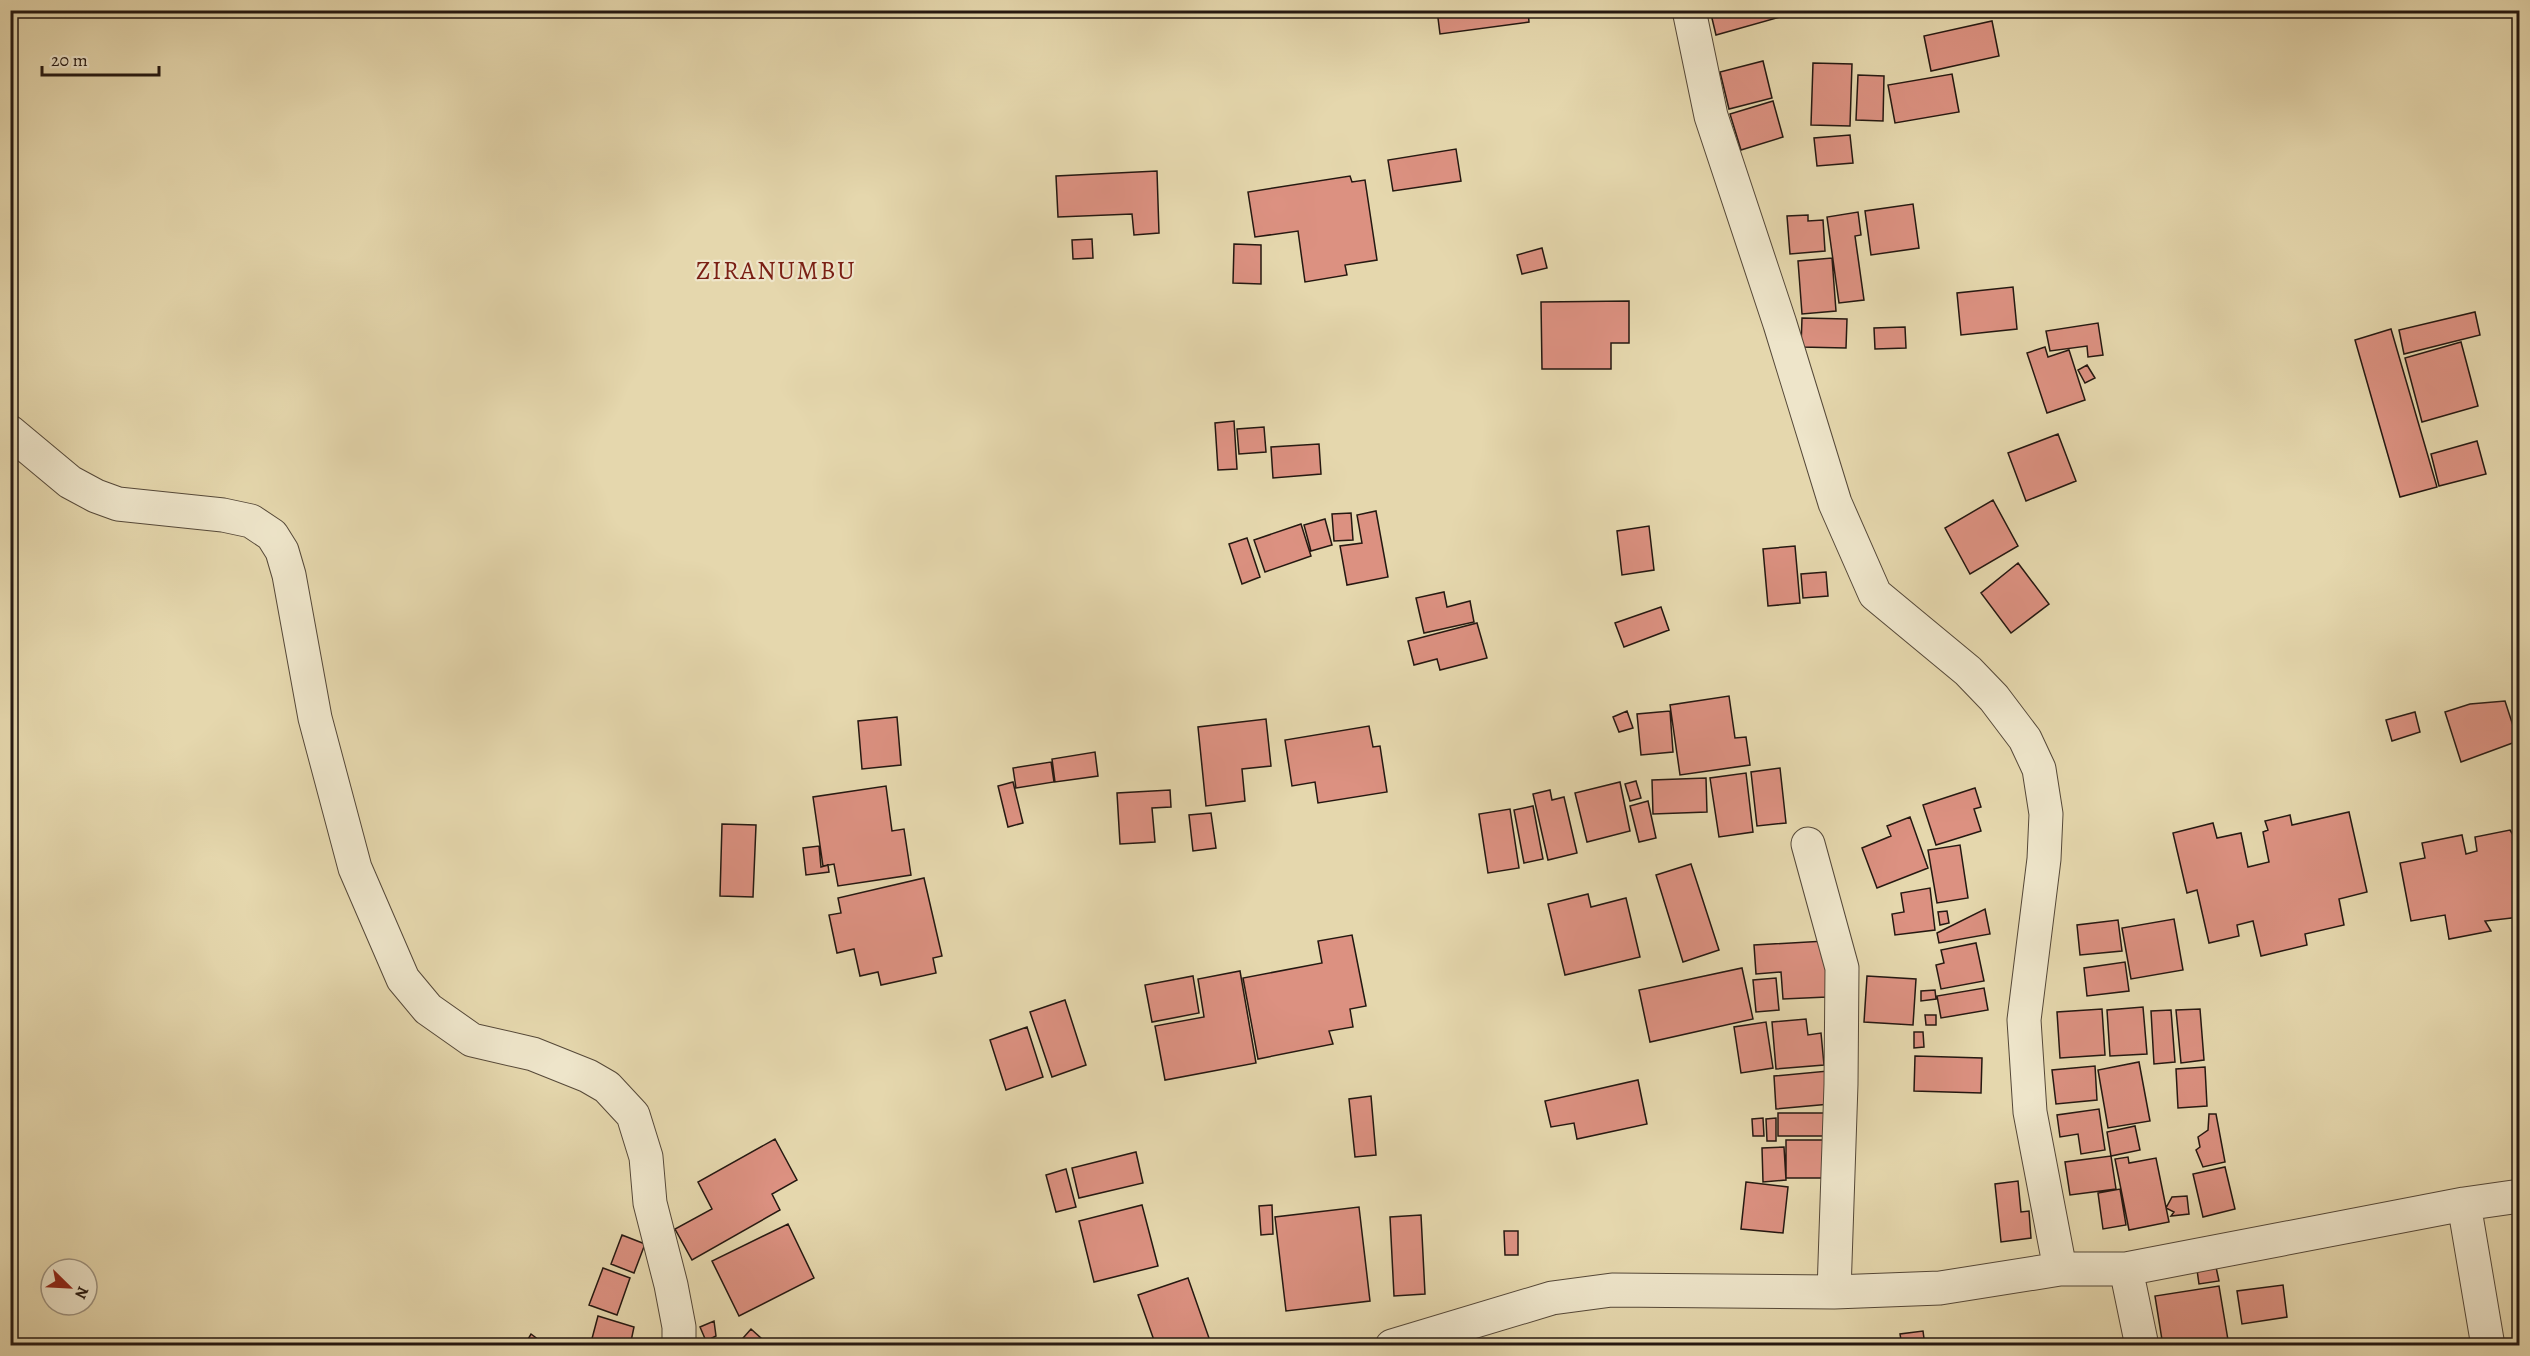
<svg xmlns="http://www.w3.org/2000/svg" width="2530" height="1356" viewBox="0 0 2530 1356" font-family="Alegreya,serif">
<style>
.building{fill:#dc9181;stroke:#251811;stroke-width:1.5}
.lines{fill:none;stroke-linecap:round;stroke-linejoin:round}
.street-casing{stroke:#554838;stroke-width:35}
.street{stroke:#eee5ca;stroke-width:33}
.labels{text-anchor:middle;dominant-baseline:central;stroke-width:4.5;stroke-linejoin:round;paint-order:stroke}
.quarter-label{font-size:26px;letter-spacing:1.5px;fill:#7a1f14;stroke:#eee5ca}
</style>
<rect width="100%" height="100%" fill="#e5d7ad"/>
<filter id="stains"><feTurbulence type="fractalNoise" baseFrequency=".00333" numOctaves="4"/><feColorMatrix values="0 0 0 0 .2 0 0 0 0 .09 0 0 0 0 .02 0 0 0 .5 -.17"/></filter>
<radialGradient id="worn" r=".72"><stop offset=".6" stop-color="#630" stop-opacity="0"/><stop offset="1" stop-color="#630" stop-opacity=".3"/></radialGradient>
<path class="building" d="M1437 10H1528L1529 22 1440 34Z
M1710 10H1805L1716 35Z
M1992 21 1999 56 1931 71 1924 36Z
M1763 61 1772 98 1729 109 1720 72Z
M1813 63 1852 64 1850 126 1811 125Z
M1952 74 1959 112 1895 123 1888 85Z
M1858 75 1884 76 1883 121 1856 120Z
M1773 101 1783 137 1741 150 1730 114Z
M1850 135 1853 163 1817 166 1814 138Z
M1456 149 1461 181 1393 191 1388 160Z
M1157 171 1159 233 1134 235 1132 214 1058 217 1056 176Z
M1350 176 1352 182 1365 180 1377 260 1345 265 1347 275 1305 282 1298 231 1255 237 1248 192Z
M1913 204 1919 248 1871 255 1865 211Z
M1858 212 1861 235 1855 236 1864 300 1839 303 1827 217Z
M1808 215V221L1823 220 1825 251 1790 254 1787 216Z
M1092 239 1093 258 1073 259 1072 240Z
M1234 244 1261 245V284L1233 283Z
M1542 248 1547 268 1522 274 1517 255Z
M1832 258 1836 311 1802 314 1798 261Z
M2013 287 2017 329 1961 335 1957 293Z
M1629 301V343H1611V369H1542L1541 302Z
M2475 312 2480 335 2404 354 2399 330Z
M1802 318 1847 319 1846 348 1801 347Z
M2098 323 2103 355 2088 357 2087 346 2050 351 2046 331Z
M1905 327 1906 348 1875 349 1874 328Z
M2391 329 2437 487 2400 497 2355 340Z
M2461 342 2478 406 2422 422 2405 358Z
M2045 347 2048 357 2069 350 2085 400 2047 413 2027 353Z
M2087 365 2095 378 2085 383 2078 370Z
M1234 421 1237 469 1218 470 1215 423Z
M1264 427 1266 452 1239 454 1237 429Z
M2058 434 2076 481 2026 501 2008 453Z
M2477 441 2486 474 2439 486 2431 454Z
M1319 444 1321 474 1273 478 1271 447Z
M1993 500 2018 546 1970 574 1945 528Z
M1376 511 1388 577 1347 585 1340 546 1362 543 1357 515Z
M1351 513 1353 540 1334 541 1332 514Z
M1325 519 1332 545 1311 551 1304 525Z
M1301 524 1311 556 1265 572 1254 540Z
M1649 526 1654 570 1622 575 1617 531Z
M1247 538 1260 577 1242 584 1229 544Z
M1795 546 1800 603 1768 606 1763 549Z
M2018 563 2049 604 2011 633 1981 593Z
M1826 572 1828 596 1803 598 1801 574Z
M1444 592 1447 607 1470 601 1474 622 1424 633 1416 598Z
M1661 607 1669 630 1624 647 1615 623Z
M1477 623 1487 658 1440 670 1437 659 1414 665 1408 641Z
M1729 696 1735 738 1746 737 1750 765 1680 775 1670 705Z
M2505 701 2518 741 2461 762 2445 712 2470 704Z
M1627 711 1633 728 1619 732 1613 717Z
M1670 711 1673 752 1641 755 1637 714Z
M2415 712 2420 732 2392 741 2386 720Z
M897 717 901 765 862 769 858 721Z
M1266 719 1271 766 1242 769 1245 801 1206 806 1198 727Z
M1369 726 1373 747 1380 746 1387 792 1318 803 1315 782 1292 786 1285 740Z
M1095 752 1098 776 1055 782 1052 759Z
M1051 762 1054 782 1016 788 1013 768Z
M1780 768 1786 823 1757 826 1751 772Z
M1746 773 1753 832 1719 837 1710 778Z
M1706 778 1707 812 1653 814 1652 780Z
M1636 781 1641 798 1630 801 1625 784Z
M1013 782 1023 823 1008 827 998 786Z
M1620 782 1630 831 1587 842 1575 793Z
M886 786 892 831 904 829 911 875 838 886 834 864 823 866 813 797Z
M1975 788 1981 807 1974 809 1981 831 1936 845 1923 805Z
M1170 790 1171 807 1152 808 1155 842 1120 844 1117 793Z
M1550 790 1552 800 1564 797 1577 853 1548 860 1533 794Z
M1648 801 1656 838 1639 842 1630 806Z
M1533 806 1543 859 1524 863 1514 810Z
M1510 809 1519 868 1488 873 1479 814Z
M2349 812 2367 892 2339 899 2344 925 2305 934 2307 945 2261 956 2253 921 2237 925 2239 936 2209 943 2197 890 2187 893 2173 833 2213 823 2217 838 2241 833 2248 867 2269 862 2263 832 2268 830 2265 821 2290 815 2292 825Z
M1211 813 1216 848 1193 851 1189 815Z
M1910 817 1928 868 1877 888 1862 848 1891 836 1887 826Z
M722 824 756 825 753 897 720 896Z
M2510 830 2513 835 2520 834V917L2485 921 2491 931 2449 939 2445 915 2411 921 2400 863 2425 858 2422 843 2462 835 2466 854 2477 851 2475 837Z
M1960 845 1968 898 1937 903 1928 850Z
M819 846 821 867 828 865 829 872 806 875 803 848Z
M1691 864 1719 950 1683 962 1656 875Z
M924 878 942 956 933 958 936 973 881 985 878 972 860 976 854 949 837 953 829 915 841 913 838 898Z
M1930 888 1935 930 1895 935 1892 914 1904 912 1901 893Z
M1588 894 1591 907 1626 898 1640 957 1565 975 1548 904Z
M1985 909 1990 934 1939 943 1937 933Z
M1947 911 1949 923 1940 925 1938 912Z
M2174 919 2183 970 2131 979 2122 928Z
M2118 920 2122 951 2080 955 2077 925Z
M1352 935 1366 1006 1350 1009 1353 1027 1329 1031 1333 1044 1258 1059 1243 978 1322 963 1318 941Z
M1825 941 1827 997 1783 999 1781 972 1756 974 1754 945Z
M1976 943 1984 981 1941 989 1936 965 1944 963 1941 950Z
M2125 962 2129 991 2087 996 2084 968Z
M1742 968 1753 1019 1650 1042 1639 990Z
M1240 971 1256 1063 1165 1080 1155 1026 1204 1017 1198 979Z
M1193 976 1199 1013 1152 1022 1145 985Z
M1867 976 1916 979 1913 1025 1864 1022Z
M1776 978 1779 1010 1756 1012 1753 980Z
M1984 988 1988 1010 1941 1018 1937 996Z
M1935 990 1936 999 1921 1001V991Z
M1065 1000 1086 1065 1052 1077 1030 1012Z
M2143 1007 2147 1054 2110 1056 2107 1010Z
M2102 1009 2105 1055 2060 1058 2057 1012Z
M2200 1009 2204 1060 2181 1063 2176 1010Z
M2171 1010 2175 1062 2154 1064 2151 1011Z
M1925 1015H1936V1025H1926Z
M1806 1019 1808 1035 1821 1033 1824 1065 1776 1069 1772 1022Z
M1766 1022 1773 1068 1741 1073 1734 1027Z
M1027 1027 1043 1077 1006 1090 990 1040Z
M1914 1032H1923L1924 1047 1914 1048Z
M1915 1056 1982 1058 1981 1093 1914 1091Z
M2139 1062 2150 1121 2108 1128 2098 1070Z
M2095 1066 2097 1100 2056 1104 2052 1070Z
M2205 1067 2207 1106 2178 1108 2176 1069Z
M1828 1071 1830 1104 1776 1109 1774 1076Z
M1638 1080 1647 1124 1577 1139 1574 1123 1551 1127 1545 1101Z
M1371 1096 1376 1155 1355 1157 1349 1099Z
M2099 1109 2105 1150 2081 1154 2078 1134 2060 1137 2057 1115Z
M1778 1113H1827V1136H1778Z
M2209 1114H2216L2225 1162 2203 1167 2196 1150 2200 1147 2198 1137 2208 1130Z
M1763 1118 1764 1136H1753L1752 1119Z
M1776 1118V1141H1767L1766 1119Z
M2135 1126 2140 1150 2111 1156 2107 1132Z
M775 1139 797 1180 772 1194 780 1210 692 1260 675 1229 712 1209 698 1182Z
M1786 1140H1826V1178H1786Z
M1784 1147 1786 1180 1763 1182 1762 1148Z
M1136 1152 1143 1183 1079 1198 1072 1168Z
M2111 1156 2116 1189 2070 1195 2065 1162Z
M2128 1157 2129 1163 2156 1158 2169 1222 2129 1230 2115 1159Z
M2225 1167 2235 1209 2203 1217 2193 1174Z
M1066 1169 1076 1207 1056 1212 1046 1175Z
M2018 1181 2021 1212 2029 1211 2031 1238 2001 1242 1995 1184Z
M1746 1182 1788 1187 1783 1233 1741 1229Z
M2120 1189 2126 1225 2103 1229 2098 1193Z
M2187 1196 2189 1214 2171 1216 2174 1212 2166 1208 2172 1197Z
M1142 1205 1158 1266 1094 1282 1079 1221Z
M1272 1205 1273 1234 1261 1235 1259 1206Z
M1359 1207 1370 1301 1286 1311 1275 1217Z
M1421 1215 1425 1294 1394 1296 1390 1217Z
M788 1224 814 1278 739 1316 712 1261Z
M1504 1231H1518V1255H1505Z
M622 1235 645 1244 634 1273 611 1264Z
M2216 1267 2219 1281 2199 1284 2197 1270Z
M603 1268 630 1278 617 1315 589 1305Z
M1188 1278 1209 1338 1186 1346H1156L1138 1295Z
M2283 1285 2287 1317 2242 1324 2237 1291Z
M2219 1286 2229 1346H2220V1343L2206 1346H2163L2155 1296Z
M598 1316 634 1327 630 1346H590Z
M714 1321 716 1336 706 1341 700 1327Z
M751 1329 770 1346H736Z
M1923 1331 1925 1346H1902L1900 1334Z
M531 1334 547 1346H524Z"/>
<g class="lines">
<defs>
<path id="street" d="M1689 10 1711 116 1780 324 1835 503 1875 594 1968 671 1994 698 2025 739 2039 769 2046 814 2044 859 2024 1020 2030 1112 2060 1269
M10 432 70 482 96 496 118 504 223 515 251 521 272 535 282 551 289 575 315 718 355 868 403 979 428 1009 472 1040 533 1054 588 1076 607 1087 633 1115 646 1157 650 1203 671 1285 679 1327V1346
M1808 844 1842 968 1841 1084 1834 1292
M2464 1204 2488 1346
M2126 1269 2142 1346
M1392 1346 1552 1298 1612 1290 1834 1292 1940 1288 2060 1269H2126L2464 1204 2520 1196"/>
</defs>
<use href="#street" class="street-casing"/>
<use href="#street" class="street"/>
</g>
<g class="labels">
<g class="quarter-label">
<text x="776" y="270">ZIRANUMBU</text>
</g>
</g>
<rect width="2530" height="1356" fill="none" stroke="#e5d7ad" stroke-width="36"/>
<rect x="12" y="12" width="2506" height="1332" fill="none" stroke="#251811" stroke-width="3"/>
<rect x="18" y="18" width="2494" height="1320" fill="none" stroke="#251811" stroke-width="1.5"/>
<g transform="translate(69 1287) rotate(114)"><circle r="28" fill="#eee5ca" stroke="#9e9380" stroke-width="1.5"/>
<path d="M0-4.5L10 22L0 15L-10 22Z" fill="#8f2418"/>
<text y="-9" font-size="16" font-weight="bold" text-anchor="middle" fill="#251811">N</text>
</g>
<path d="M42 66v9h117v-9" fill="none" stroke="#251811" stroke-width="3"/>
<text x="51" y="66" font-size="18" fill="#251811" stroke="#eee5ca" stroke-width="4.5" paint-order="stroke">20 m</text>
<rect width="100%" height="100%" filter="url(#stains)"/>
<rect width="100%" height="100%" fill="url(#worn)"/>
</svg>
